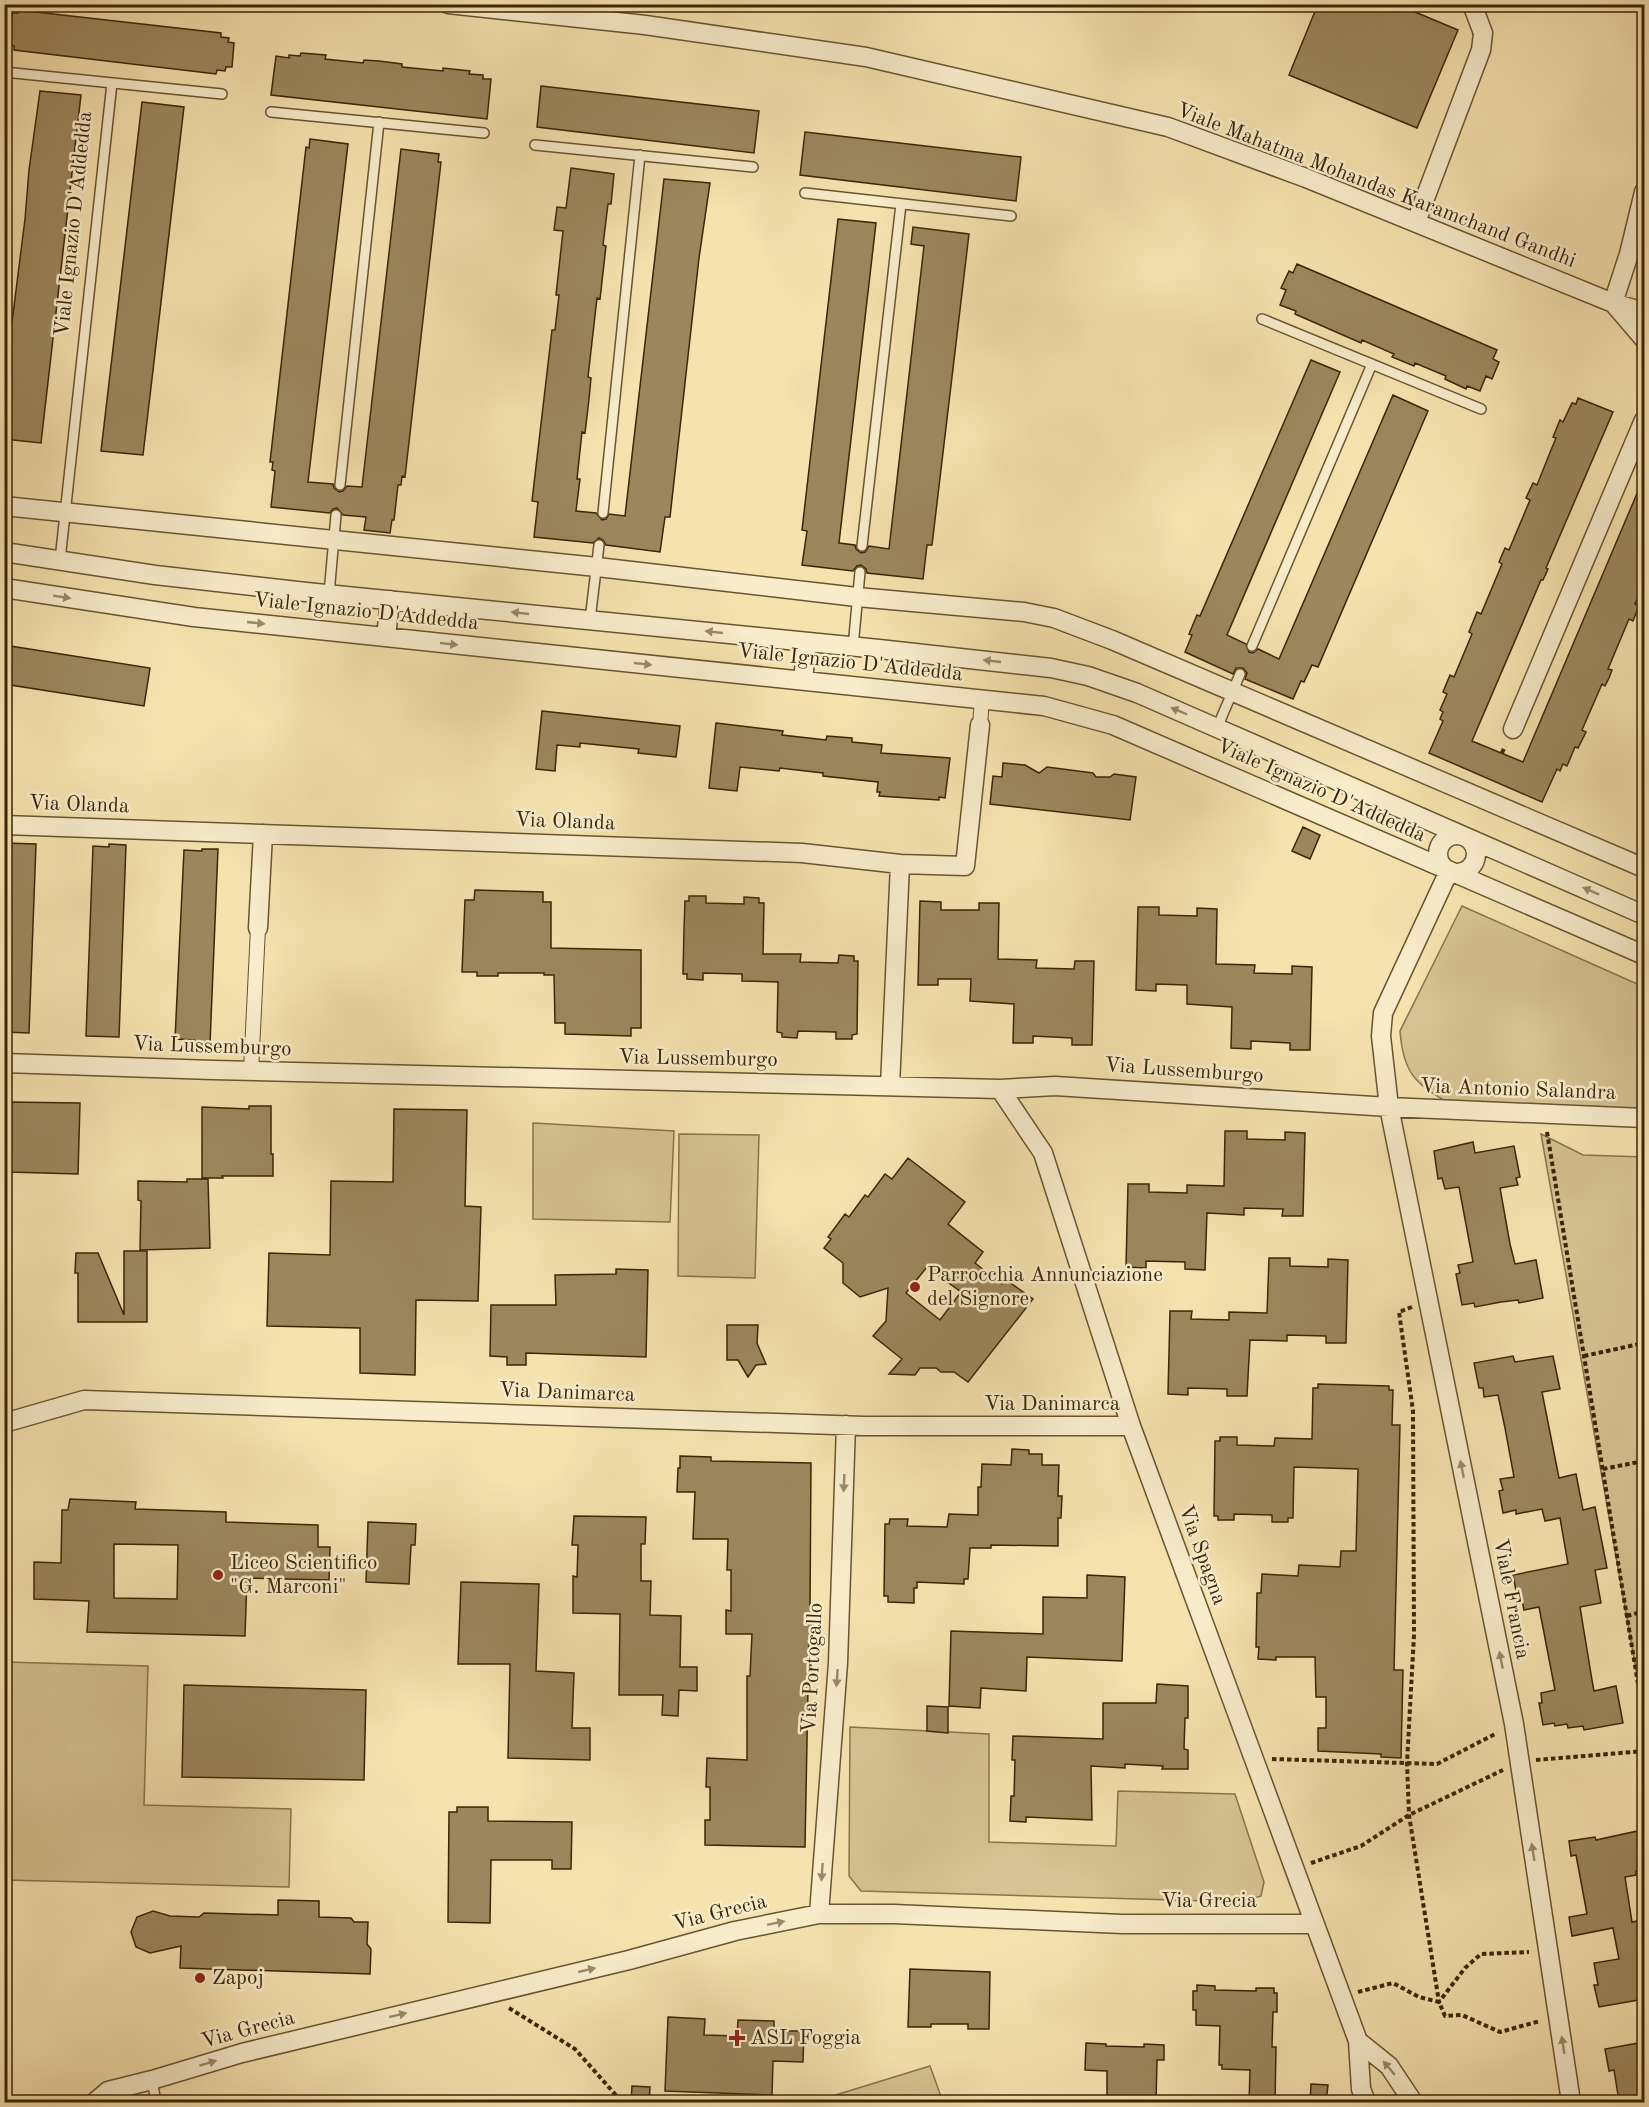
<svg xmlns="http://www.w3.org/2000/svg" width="1649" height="2107" viewBox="0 0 1649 2107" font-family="'Old Standard TT',serif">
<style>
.green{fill:#d6c292;stroke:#89744b;stroke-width:1.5}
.building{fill:#9c875d;stroke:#3c2504;stroke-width:1.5;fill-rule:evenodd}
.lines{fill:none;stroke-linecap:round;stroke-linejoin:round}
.service-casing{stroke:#6a542f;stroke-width:12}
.pedestrian-casing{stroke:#6a542f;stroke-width:16}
.minor-casing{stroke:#6a542f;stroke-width:21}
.path{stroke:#3c2504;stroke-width:4;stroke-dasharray:4.5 3;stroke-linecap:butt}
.service{stroke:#f8eccb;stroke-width:9}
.pedestrian{stroke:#f8eccb;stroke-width:14}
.minor{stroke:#f8eccb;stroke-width:18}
.oneway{fill:#9a8868}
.poi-dot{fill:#8f2418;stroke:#f8eccb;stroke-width:2}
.labels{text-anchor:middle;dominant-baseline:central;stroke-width:5;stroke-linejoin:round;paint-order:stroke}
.street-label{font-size:21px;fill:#3c2504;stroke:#f8eccb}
.poi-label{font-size:21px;fill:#3c2504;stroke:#f8eccb;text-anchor:start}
</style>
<rect width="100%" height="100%" fill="#f5e2af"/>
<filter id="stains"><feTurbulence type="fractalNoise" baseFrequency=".00333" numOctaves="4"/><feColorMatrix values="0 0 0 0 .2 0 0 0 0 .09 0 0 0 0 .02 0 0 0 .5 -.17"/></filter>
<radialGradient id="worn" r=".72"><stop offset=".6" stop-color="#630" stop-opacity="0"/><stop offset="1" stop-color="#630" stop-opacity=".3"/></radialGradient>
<path class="green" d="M1462 906 1644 987V1111L1449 1103C1414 1084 1403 1071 1400 1031Z
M533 1123 674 1131 670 1222 533 1219Z
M679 1134 759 1135 755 1278 678 1276Z
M1541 1134 1583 1155 1644 1157V1714Z
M5 1662 148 1666 144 1805 291 1809 289 1887 5 1880Z
M850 1727 989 1734V1842L1116 1846 1118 1791 1235 1794 1264 1882 1261 1896 1243 1902 861 1891 849 1876Z
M930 2066 943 2102H813Z"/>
<path class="building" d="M1318 4H1396L1458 30 1417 128 1289 75Z
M18 10 221 33V37L229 38 228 42 234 43 232 67H226L225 71 217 70 216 74 14 50V46L8 45V41L4 40V26L6 16 12 17V13H18Z
M301 53 326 55 325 59 363 63 364 60 379 61 402 64V67L443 71V68L470 71 469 74 483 75V79H491L487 119 271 95 276 56 289 58V55L300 56Z
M541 86 759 111 754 153 537 127Z
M40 91 81 95 41 443 4 439V398L9 346 25 219 29 170Z
M142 102 184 107 143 455 101 451Z
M805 132 1021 157 1016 201 800 175Z
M310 139 348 144 308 482 333 484 334 488 339 492 343 491 347 486 362 487 401 149 439 154 438 162H441L405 477 402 476 401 485H398L394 520H392L390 533 364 530 366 517 343 515 337 508 333 509 330 513 271 507 275 471 272 470 273 462H270L306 147 309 148Z
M571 168 614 174 611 204H608L603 245 606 246 600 299 597 298 588 377 591 378 589 399 585 433 582 432 577 479H580L576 511 596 513 602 520 606 519 609 514 625 516 664 179 710 183 699 258 670 517H665L660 552 606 545 603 540 599 538 593 543 534 537 538 502 532 501 552 330H555L559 295H556L563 231 554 230 557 207 566 208Z
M838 219 876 223 839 543 855 545 856 549 861 553 865 552 869 546 889 549 924 246 911 244 913 227 969 234 932 545H927L923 579 867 573 866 569 861 565 857 566 853 571 802 565 807 531 802 530Z
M1297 264 1497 350 1493 359 1499 362 1492 379 1486 376 1480 391 1467 386 1466 389 1445 379 1446 376 1415 363 1414 366 1392 357 1394 354 1362 340 1361 343 1295 314 1296 311 1280 305 1286 290 1281 288 1289 271 1293 273Z
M1311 360 1340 372 1227 635 1246 644 1249 652 1253 653 1258 649 1279 659 1393 395 1428 411 1318 667 1312 665 1304 682 1301 681 1293 699 1245 679 1247 673 1243 668H1236L1233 674 1185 652 1192 635 1189 634 1197 615 1200 616Z
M1578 398 1613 412 1546 568 1548 569 1543 580H1541L1472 741 1523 762 1644 477V584L1635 604 1639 606 1633 621 1629 619 1608 669 1612 670 1609 678 1605 686 1602 684 1582 730 1586 732 1578 748 1575 747 1567 766 1563 764 1560 771 1557 769 1542 802 1429 753 1443 721 1440 719 1443 712 1440 710 1447 694 1443 692 1450 675 1454 677 1472 634 1469 632 1477 612 1481 614 1502 564 1499 562 1505 548 1509 550 1530 500 1526 498 1533 483 1537 485 1549 455 1556 438 1553 437 1560 420 1563 422 1572 403 1576 404Z
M4 645 150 668 144 706 4 684Z
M542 711 680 726 676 757 638 753 639 749 580 743V747L557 745 555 771 536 769Z
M716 723 783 731 782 735 826 740 827 736 852 738V742L882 745 881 753 950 758 945 798 939 797V800L879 796 880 792H877L878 782 823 776V773L780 768 779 771 740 767 737 791 709 788Z
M1003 763 1025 765 1039 773 1047 767 1093 773 1096 777H1110L1114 774 1136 777 1130 820 990 804 993 776 1002 777Z
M1303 827 1320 835 1310 859 1292 851Z
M4 843 36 844 29 1033 4 1032Z
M109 844 126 845 119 1037 86 1036 93 846 109 847Z
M202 849H218L210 1044 193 1043 194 1040 175 1039 184 850 202 851Z
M475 890 543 892V902H551V948L641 950V1028H631V1036L565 1034V1023H555L554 975H544V973H498V976H477V972H462L465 900H474Z
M689 896H706V903L744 904V897L759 898V903H764L763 954H801L800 962 838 963 839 955 854 956V961H858L857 1034 852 1035V1039H836V1032L798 1031 797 1038 782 1037V1033L777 1032 778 982 742 981V974L703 973V980L687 979V974H683L684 929 685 901H689Z
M920 901 941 902V910H979V903H999L998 959 1037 960 1036 968 1074 969 1075 961H1094L1092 1045H1072V1038L1033 1036V1043H1013L1014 1004 970 1001 971 979H938V985H918Z
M1138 907H1159V915L1197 916V908L1217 909 1216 964 1255 965 1254 973 1292 974V966L1312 967 1310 1050H1290V1043L1251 1041V1049L1231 1048 1232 1007 1187 1004V985L1156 984V991L1136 990Z
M9 1102 80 1103 78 1174 9 1172Z
M249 1106H271V1154H273V1176H222L223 1178H202V1107L249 1109Z
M394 1109 467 1110 465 1206 481 1207 478 1301 416 1300 415 1375 360 1373V1328L267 1326 269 1253 330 1255 331 1181 393 1182Z
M1225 1131H1247V1139L1285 1140V1132L1305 1133 1303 1216H1282L1283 1209 1244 1208V1215L1207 1213 1205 1270 1185 1269V1262L1146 1261V1268L1126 1267 1128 1184H1149V1192L1187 1193V1185L1224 1186Z
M1473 1142 1475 1153 1514 1146 1520 1177 1516 1178 1518 1185 1500 1188 1510 1244 1515 1264 1536 1260 1543 1298 1519 1303 1518 1300 1501 1302 1475 1307 1474 1303 1462 1305 1456 1274 1460 1273 1458 1265 1473 1262 1462 1203 1459 1187 1445 1189 1442 1178 1438 1179 1434 1151Z
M908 1158 965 1202 948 1224 983 1252 975 1263 1002 1284 1005 1279 1033 1299 968 1382 954 1372H941L936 1368H920L915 1375 889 1374 902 1359 873 1336 886 1321 888 1288 860 1297 843 1283V1263L824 1248 831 1239 828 1237 845 1214 849 1217 865 1195 868 1197 885 1174 892 1179ZM927 1267 961 1292 940 1320 906 1293Z
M187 1179H208L210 1248 140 1250 141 1201 138 1200V1181L187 1182Z
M124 1251H147V1322H78V1273H75L76 1253H98L124 1315Z
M1269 1258H1290V1266L1328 1267V1259L1348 1260 1346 1343H1326V1336L1287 1335V1341L1250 1340 1247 1396H1227V1389L1188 1388V1395L1168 1394 1170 1311H1192L1191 1319 1229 1320V1312L1267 1313Z
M616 1269 648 1270 646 1357 526 1353V1365H507V1357L490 1356 491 1305H556L555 1275 616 1274Z
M727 1325H758L757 1343 766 1364 756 1365 748 1377 738 1360H727Z
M1513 1356 1515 1362 1553 1356 1560 1389 1542 1392 1559 1478 1576 1474 1583 1510 1595 1507 1607 1568 1595 1570 1601 1603 1580 1607 1592 1680 1594 1691 1616 1686 1623 1723 1584 1730 1583 1726 1568 1728 1567 1724 1555 1726 1554 1723 1543 1725 1539 1703H1542L1541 1693 1555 1690 1539 1607 1524 1610 1522 1600 1518 1601 1513 1575 1568 1564 1560 1518 1545 1521 1542 1509 1516 1514V1510L1503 1513 1499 1491 1503 1490 1500 1479 1514 1477 1505 1428 1498 1395 1484 1397 1483 1388H1479L1474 1363Z
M1318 1384 1389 1386V1390H1393L1392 1425H1400L1394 1670H1403L1401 1758 1381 1757V1754L1318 1751V1728H1326V1697H1316L1315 1657H1276V1660L1258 1659 1259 1647H1256L1257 1593H1261L1262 1574 1298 1576 1299 1565 1340 1567 1341 1551H1356L1358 1469 1294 1467 1293 1518H1288V1522H1272V1515L1234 1514V1520H1218V1516H1214L1215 1441H1220V1437H1237V1445L1274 1446 1275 1438 1312 1439 1313 1388H1318Z
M1012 1449 1029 1450V1454H1042V1465H1059L1058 1496H1062L1061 1518H1058V1546L991 1545V1548H970L968 1579H964V1584L917 1582V1588H914V1603L888 1602V1596H884L885 1524H889L890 1519H908L907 1526 947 1527 949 1514 978 1515V1487H981L982 1464 1011 1465Z
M680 1456 711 1457V1461L811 1463 810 1608H812V1635H809L805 1847 705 1845V1820H710V1787H706L707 1758 747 1760V1676H750L752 1634H726V1610L731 1611V1570H727L728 1539H693L695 1492H677L678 1468H680Z
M70 1499 136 1502 135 1509 226 1512V1522L318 1525V1547H330L329 1580 247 1578 245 1636 87 1632 89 1601 34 1599V1562L61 1563 62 1510H68ZM114 1544 178 1545 177 1599 114 1598Z
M574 1516 646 1517 645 1544H641V1581H651L650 1615 681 1616 680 1667H697V1691L679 1690 678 1716 662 1715 663 1695H619L620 1614 573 1613V1576L577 1577 578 1545H572Z
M368 1522 416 1524 415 1545H411L409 1584 366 1582Z
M1087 1575 1125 1577 1122 1661 1027 1657 1026 1691 981 1688 980 1708 949 1706 951 1631 1043 1634V1597L1087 1598Z
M461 1582 539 1584 536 1671 574 1673 572 1728H590V1760L508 1758 510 1664H458Z
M1157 1684 1188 1686V1718H1185L1184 1749 1188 1750V1769H1162L1163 1766 1125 1764V1768L1091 1766 1092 1820 1026 1817V1822L1010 1821 1011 1796H1014L1015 1760H1012L1013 1736 1103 1739V1703H1156Z
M184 1685 366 1690 364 1780 182 1777Z
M927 1706 948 1707V1733L927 1731Z
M457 1807H488V1821L572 1822 571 1869H552V1860H491L490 1923 448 1922 449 1812H457Z
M1642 1830 1644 1870 1636 1871V1875L1625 1877 1632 1922 1643 1920 1644 1932V1999L1599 2007 1594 1985H1598L1594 1963 1619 1959 1613 1928 1572 1936 1569 1917 1587 1914 1576 1855 1571 1856 1569 1841 1595 1837 1596 1840Z
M278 1900 319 1901V1917L351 1918 354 1922H368L367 1944 371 1949 370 1974 180 1968 181 1946 150 1953 136 1947 131 1932 137 1917 153 1911 170 1916 199 1917 204 1913 278 1915Z
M910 1969 990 1972 989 2029H968V2024H931V2027H908Z
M1197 1985 1215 1986V1990L1256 1991V1988H1274V1993H1277V2012H1273L1272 2047H1276L1275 2103H1249L1250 2070 1222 2069V2065H1219L1220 2026 1196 2025V2010H1193V1991H1197Z
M668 2017 705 2019 704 2035 737 2036 738 2020 774 2021V2031H804L803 2062 773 2061 772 2095 665 2091Z
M1644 2042V2103H1624L1622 2095H1618L1614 2070 1609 2071 1605 2049Z
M1086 2043 1106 2044V2046L1144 2047V2044L1164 2045V2060H1157L1156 2103H1107V2071L1085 2070Z
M1311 2084 1328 2085 1326 2103H1310Z
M632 2086 650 2087 649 2103H631Z"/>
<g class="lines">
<defs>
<path id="service" d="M4 72 222 94
M271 112 484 133
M535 145 753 167
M805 193 1011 216
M1262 319 1481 409
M340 485 379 122
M603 513 640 155
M862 546 901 204
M60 560 112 83
M329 594 336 515
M590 620 599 545
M1252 646 1372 364
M853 647 860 572
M1217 728 1240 674
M152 2080 156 2102"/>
<path id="pedestrian" d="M980 725 982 699
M251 1071 258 928"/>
<path id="minor" d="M448 4 645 25 866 57 1168 127 1306 178 1613 303 1644 312
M1416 222 1481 50 1483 33 1472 4
M1613 303 1629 254 1644 192
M1614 304 1644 339
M4 506 597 567 857 597 1024 612 1054 618 1112 640 1644 868
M4 552 155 575 306 592 879 649 1051 668 1088 676 1137 693 1217 728 1644 915
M4 588 194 617 1044 706 1113 725 1644 955
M386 637 390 600
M803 680 807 642
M1513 729 1644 420
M4 825 802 853 900 864 890 1086
M1438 854a19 19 0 1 1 38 0a19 19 0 1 1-38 0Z
M900 864 965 866 980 725
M1449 871 1383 1013 1381 1036 1389 1107 1514 1724 1571 2102
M258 928 263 834
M4 1063 213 1070 1000 1089 1055 1086 1389 1107 1644 1118
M1000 1089 1043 1153 1131 1426 1358 2041 1361 2089 1366 2102
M4 1423 84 1400 864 1426H1131
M819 1914 838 1663 846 1425
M1358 2041 1389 2066 1413 2102
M95 2102 108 2091 152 2080 242 2053 629 1960 735 1931 819 1914H894L1122 1924H1314"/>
</defs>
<use href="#service" class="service-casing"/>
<use href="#pedestrian" class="pedestrian-casing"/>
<use href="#minor" class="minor-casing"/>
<path class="path" d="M1502 753 1505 746
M1547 1132 1644 1720
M1412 1307 1399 1312 1413 1411 1414 1635 1407 1763 1409 1815 1439 2002 1465 1968 1481 1954 1529 1952
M1584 1356 1644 1343
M1603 1469 1644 1461
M1627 1616 1644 1611
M1272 1759 1437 1764 1497 1733
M1536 1760 1644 1751
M1311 1863 1361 1846 1409 1815 1503 1770
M1358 1992 1393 1983 1419 1997 1439 2002 1445 2016 1462 2015 1500 2032 1540 2021
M509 2008 575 2049 622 2102"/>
<use href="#service" class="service"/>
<use href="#pedestrian" class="pedestrian"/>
<use href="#minor" class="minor"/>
</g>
<defs><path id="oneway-solid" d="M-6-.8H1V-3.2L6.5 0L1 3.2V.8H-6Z" transform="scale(1.5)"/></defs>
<g class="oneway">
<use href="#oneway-solid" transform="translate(62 597) rotate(9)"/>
<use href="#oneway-solid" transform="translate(520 613) rotate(-174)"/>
<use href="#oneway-solid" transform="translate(256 623) rotate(6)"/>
<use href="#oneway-solid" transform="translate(714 632) rotate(-174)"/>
<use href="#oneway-solid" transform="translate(449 644) rotate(6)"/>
<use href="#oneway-solid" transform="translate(992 661) rotate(-174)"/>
<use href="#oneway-solid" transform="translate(643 664) rotate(6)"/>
<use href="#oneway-solid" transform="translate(1179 711) rotate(-157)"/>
<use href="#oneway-solid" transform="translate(1591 891) rotate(-156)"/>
<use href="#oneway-solid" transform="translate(1462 1469) rotate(-101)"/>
<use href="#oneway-solid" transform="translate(844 1483) rotate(92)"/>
<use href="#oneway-solid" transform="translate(1501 1660) rotate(-101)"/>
<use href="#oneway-solid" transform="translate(837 1678) rotate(94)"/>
<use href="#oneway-solid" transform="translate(1533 1852) rotate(-99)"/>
<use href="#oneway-solid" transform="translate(822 1872) rotate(94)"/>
<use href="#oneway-solid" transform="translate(776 1923) rotate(-12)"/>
<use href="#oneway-solid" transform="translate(587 1970) rotate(-13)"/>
<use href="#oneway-solid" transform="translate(398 2015) rotate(-13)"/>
<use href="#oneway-solid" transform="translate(1563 2045) rotate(-99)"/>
<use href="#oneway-solid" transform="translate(208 2063) rotate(-17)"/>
<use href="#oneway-solid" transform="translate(1389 2068) rotate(-130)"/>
</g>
<g class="poi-dot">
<circle cx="915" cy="1287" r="6"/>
<circle cx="218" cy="1575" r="6"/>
<circle cx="200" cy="1978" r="6"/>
<path d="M734 2029h6v6h6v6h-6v6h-6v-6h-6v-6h6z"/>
</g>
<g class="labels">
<g class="street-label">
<text transform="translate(1376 186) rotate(21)">Viale Mahatma Mohandas Karamchand Gandhi</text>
<text transform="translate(74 224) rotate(-84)">Viale Ignazio D'Addedda</text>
<text transform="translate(366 612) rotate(6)">Viale Ignazio D'Addedda</text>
<text transform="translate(850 663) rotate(6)">Viale Ignazio D'Addedda</text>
<text transform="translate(1321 791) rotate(24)">Viale Ignazio D'Addedda</text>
<text transform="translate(79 805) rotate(2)">Via Olanda</text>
<text transform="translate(565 822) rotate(2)">Via Olanda</text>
<text transform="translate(212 1047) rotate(2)">Via Lussemburgo</text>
<text transform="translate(698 1059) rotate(1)">Via Lussemburgo</text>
<text transform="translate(1184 1071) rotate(4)">Via Lussemburgo</text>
<text transform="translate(1518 1090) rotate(2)">Via Antonio Salandra</text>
<text transform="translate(567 1393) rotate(2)">Via Danimarca</text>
<text x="1052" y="1404">Via Danimarca</text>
<text transform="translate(1202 1555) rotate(70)">Via Spagna</text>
<text transform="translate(1511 1599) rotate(79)">Viale Francia</text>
<text transform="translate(813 1668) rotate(-87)">Via Portogallo</text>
<text x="1209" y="1901">Via Grecia</text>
<text transform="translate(720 1913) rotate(-14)">Via Grecia</text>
<text transform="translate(248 2030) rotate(-15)">Via Grecia</text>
</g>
<g class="poi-label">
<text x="927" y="1275">Parrocchia Annunciazione<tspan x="927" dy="24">del Signore</tspan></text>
<text x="230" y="1563">Liceo Scientifico<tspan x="230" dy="24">"G. Marconi"</tspan></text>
<text x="212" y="1978">Zapoj</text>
<text x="750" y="2038">ASL Foggia</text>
</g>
</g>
<rect width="1649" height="2107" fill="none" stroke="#f5e2af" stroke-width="24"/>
<rect x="6" y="6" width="1637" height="2095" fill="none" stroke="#3c2504" stroke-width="3"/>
<rect x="12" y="12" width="1625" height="2083" fill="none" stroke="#3c2504" stroke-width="1.5"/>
<rect width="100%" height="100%" filter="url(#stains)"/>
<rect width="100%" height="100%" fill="url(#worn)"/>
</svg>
